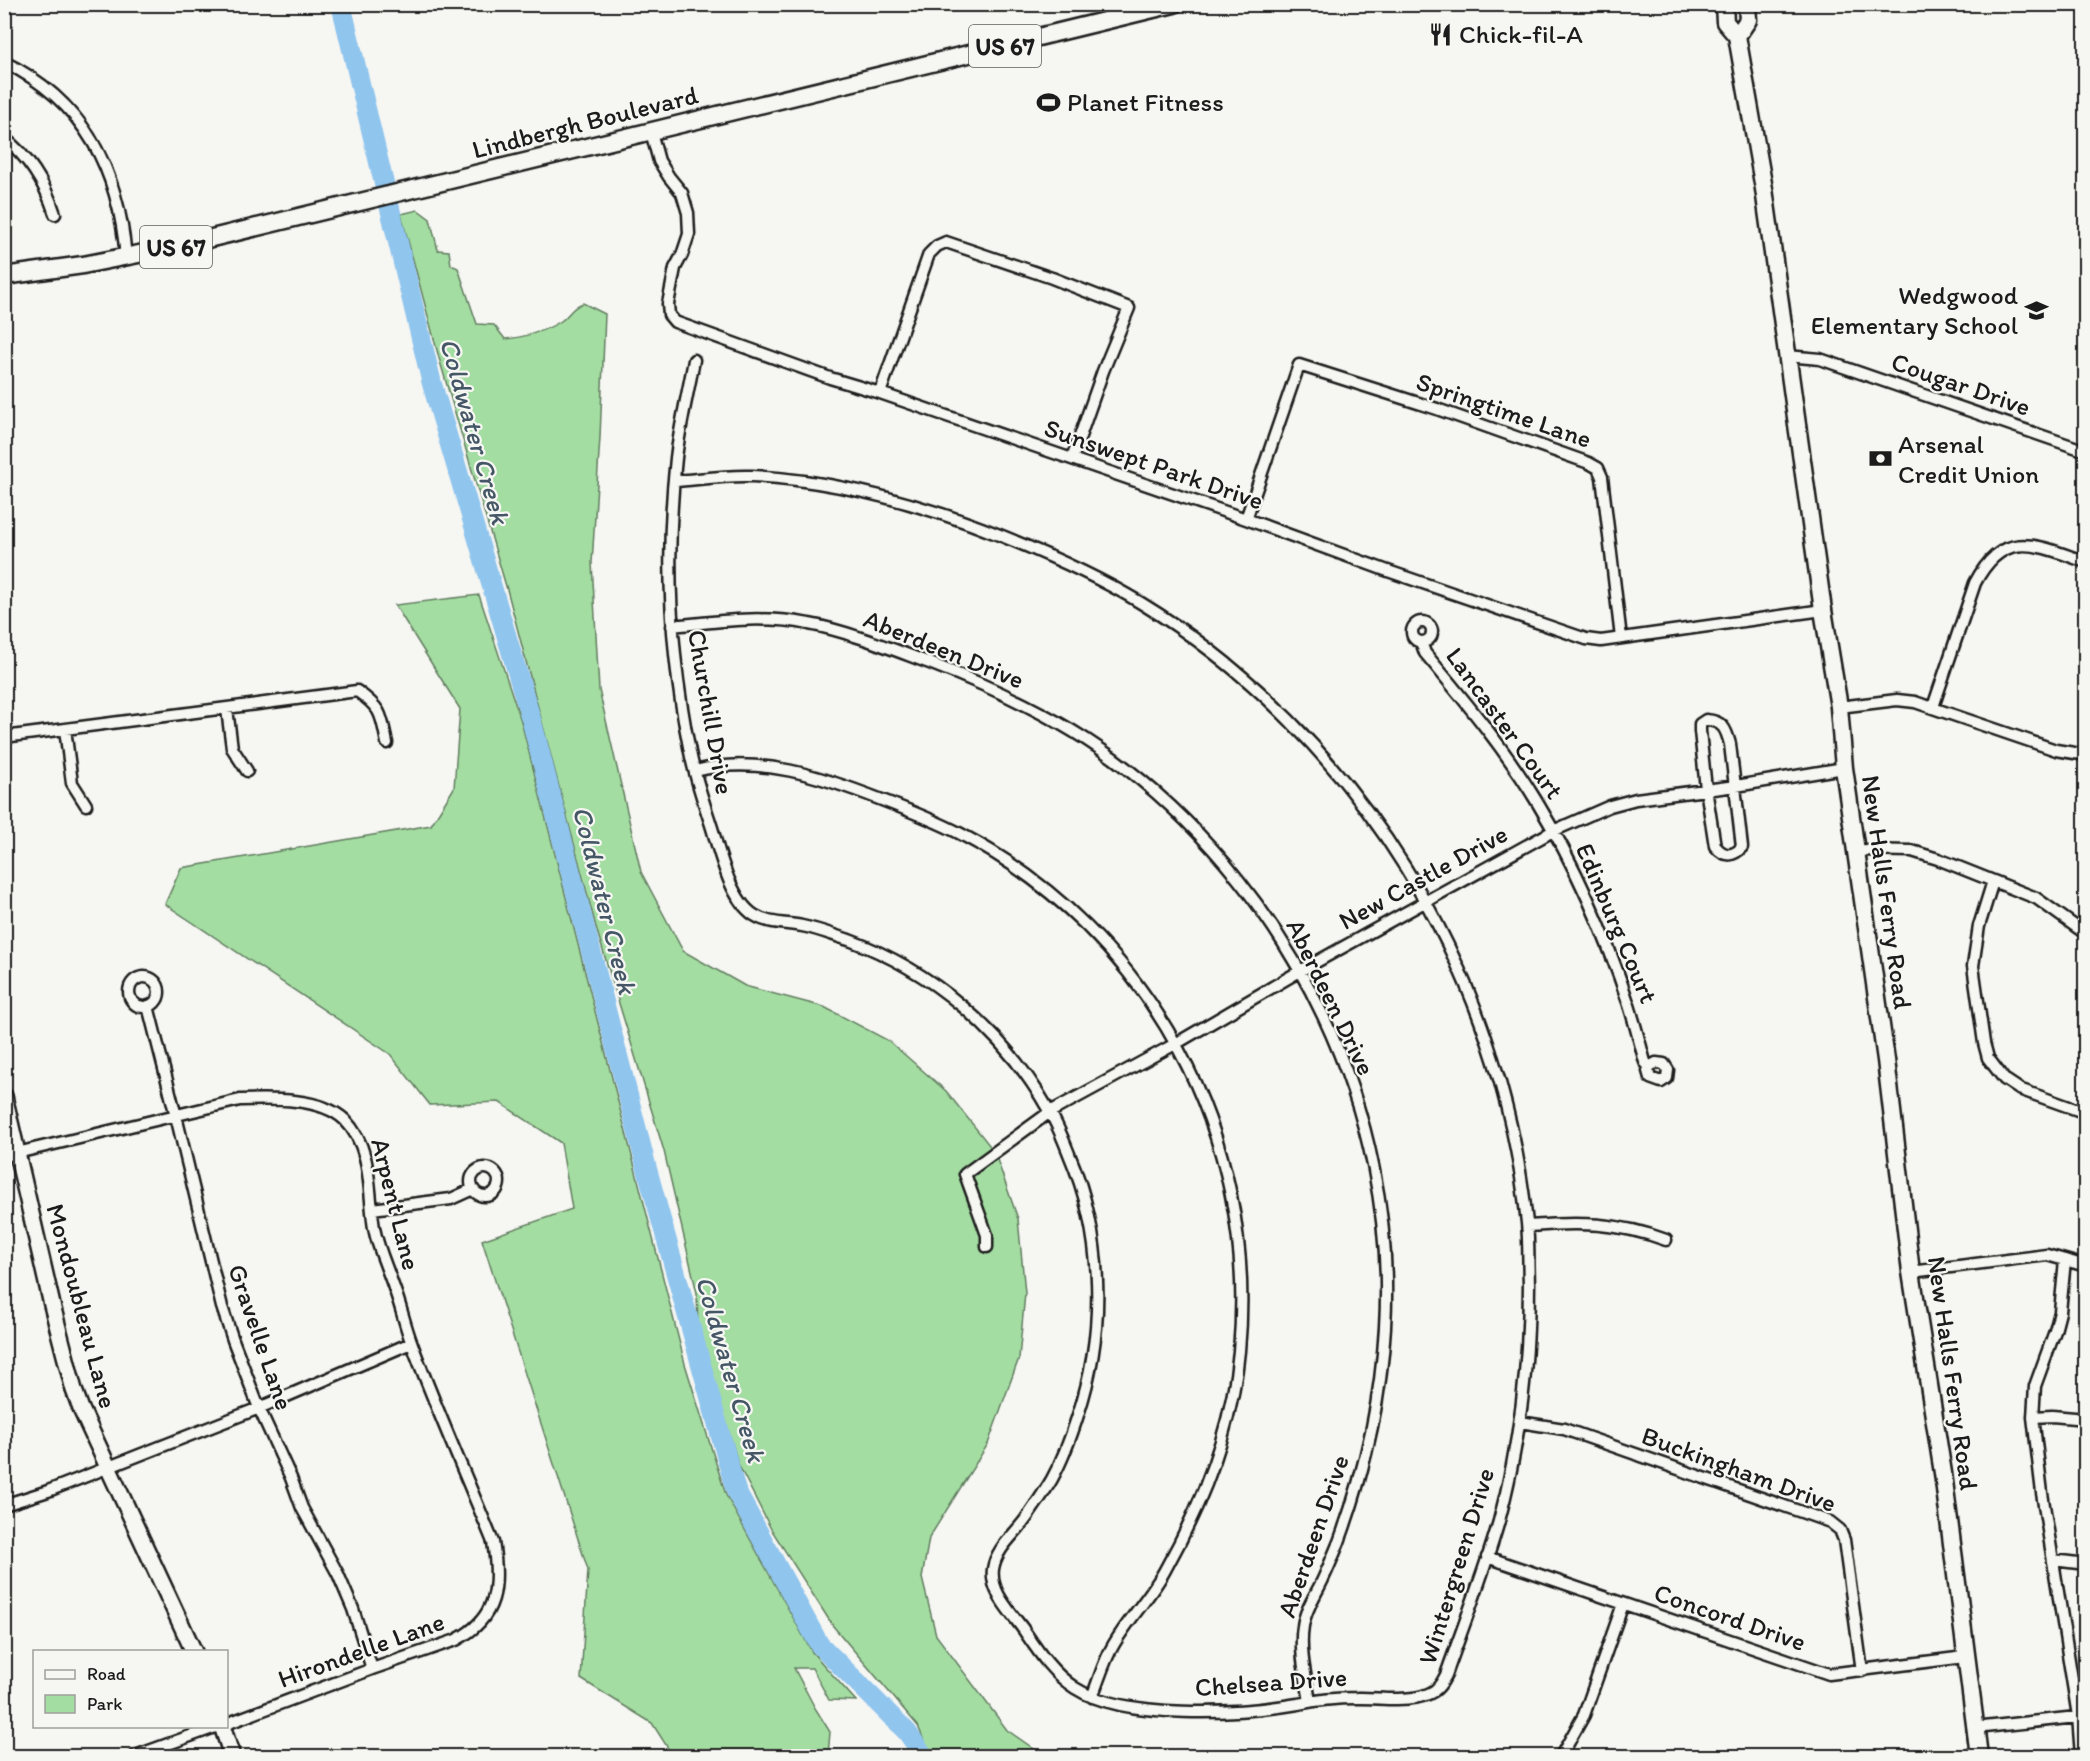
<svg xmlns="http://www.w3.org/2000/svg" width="2090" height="1761" viewBox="0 0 2090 1761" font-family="Itim,sans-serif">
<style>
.green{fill:#a4dda2;stroke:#607c5f;stroke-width:1.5}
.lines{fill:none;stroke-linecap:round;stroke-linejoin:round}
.river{stroke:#90c5ee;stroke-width:20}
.street-casing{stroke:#1c1c1c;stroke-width:15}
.secondary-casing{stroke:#1c1c1c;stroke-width:20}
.primary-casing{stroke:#1c1c1c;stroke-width:21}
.street{stroke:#f6f6f2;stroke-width:10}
.secondary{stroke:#f6f6f2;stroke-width:15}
.primary{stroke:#f6f6f2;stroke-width:16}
.labels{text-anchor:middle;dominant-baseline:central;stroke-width:4.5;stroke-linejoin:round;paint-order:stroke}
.shield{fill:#f6f6f2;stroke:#5d5d5c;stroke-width:1.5}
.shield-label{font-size:24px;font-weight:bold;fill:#1c1c1c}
.poi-label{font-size:26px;fill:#1c1c1c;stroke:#f6f6f2;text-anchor:start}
.street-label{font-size:26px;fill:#1c1c1c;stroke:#f6f6f2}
.water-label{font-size:27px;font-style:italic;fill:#455766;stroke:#f6f6f2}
</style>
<rect width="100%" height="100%" fill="#f6f6f2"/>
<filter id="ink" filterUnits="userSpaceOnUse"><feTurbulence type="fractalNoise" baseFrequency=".0167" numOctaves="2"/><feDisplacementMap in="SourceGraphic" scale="12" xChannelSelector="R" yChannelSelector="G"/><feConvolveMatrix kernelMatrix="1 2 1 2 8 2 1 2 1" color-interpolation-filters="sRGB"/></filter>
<g filter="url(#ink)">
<path class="green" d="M418 210 430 219 438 250 449 251 451 265 458 268 477 324 494 325 505 339C522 338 546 331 561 321 570 315 570 308 583 303L605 314 600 437 592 563 599 690 641 872 683 951 745 986 824 1007 889 1041 946 1091 994 1151 1018 1219 1025 1293 1019 1358 988 1444 929 1538 922 1578 936 1635 1007 1730 1044 1756H933L925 1743 918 1726 833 1626 771 1529 739 1466 698 1328 697 1293 664 1151 597 931 508 593 439 358 401 214Z
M479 595 521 721 685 1364 726 1495 812 1652 856 1701 829 1700 812 1668H794L815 1708 830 1732 828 1756H673L652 1723 581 1679 588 1570 482 1240 572 1209 561 1143 499 1102 430 1105 390 1054 165 904 181 868 431 825 454 788 460 709 395 605Z"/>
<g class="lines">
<path class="river" d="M341 4 432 384 532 722 647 1169 736 1491 819 1644 907 1732 924 1756"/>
<defs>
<path id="street" d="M4 62C85 101 119 171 126 258
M651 132 659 161 669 177 682 193 688 213 689 234 682 255 675 268 668 304 669 315 675 322 830 378 880 393 1246 519 1385 570 1586 639 1601 641 1823 610
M4 138C30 158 45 183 55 214
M1787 356 1820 359 2086 451
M880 393 929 254 937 246 946 242 1052 278 1129 308 1103 371 1072 459
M675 481C701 479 726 475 752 476 838 480 922 504 1002 536 1049 555 1097 576 1141 603 1358 735 1501 971 1527 1223 1529 1242 1528 1263 1529 1283 1529 1364 1520 1443 1499 1521 1484 1573 1464 1624 1446 1675 1442 1682 1441 1686 1434 1691 1414 1704 1380 1697 1357 1698 1337 1698 1317 1700 1298 1704 1240 1714 1125 1720 1075 1688 1052 1673 1038 1651 1023 1629 1010 1611 990 1592 993 1569 996 1549 1013 1536 1025 1520 1034 1507 1044 1493 1052 1479 1063 1459 1071 1437 1078 1415 1106 1331 1104 1236 1069 1154 1063 1139 1057 1123 1048 1109 1005 1033 932 970 849 940 833 935 818 929 802 926 786 923 768 924 754 915 731 900 720 855 712 828 704 803 695 778 690 752 670 655 665 556 676 458 680 425 688 393 694 360
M1246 519 1299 365 1437 409 1589 463 1598 468 1602 477 1621 638
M1412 632a10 10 0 1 1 20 0a10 10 0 1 1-20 0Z
M672 626C716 621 765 615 809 624 848 631 894 650 932 664 1000 690 1068 722 1126 768 1293 898 1398 1113 1385 1327 1381 1400 1364 1474 1339 1542 1334 1554 1329 1566 1324 1577 1317 1593 1305 1609 1303 1626 1299 1650 1306 1678 1310 1701
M1421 642 1425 653C1465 701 1505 749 1537 802 1575 865 1606 935 1629 1005 1635 1024 1640 1043 1645 1062L1650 1067 1648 1071 1650 1078 1661 1082 1667 1078 1668 1070 1664 1064 1656 1063 1650 1067
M1839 707 1897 700 1915 702 2056 750 2086 755
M1933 707 1975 583C2004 527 2037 545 2086 562
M227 709 232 748 247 771
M1706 720C1723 721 1726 729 1730 744L1742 847C1733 857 1724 857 1715 846L1706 789 1700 731V724Z
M65 729 72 783 86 805
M4 737 357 691C382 709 381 714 387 743
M695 771C757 754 823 777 882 800 908 810 934 820 959 833 1151 933 1259 1137 1239 1351 1232 1429 1203 1502 1165 1570 1151 1596 1129 1618 1114 1644 1104 1660 1099 1680 1092 1697
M1855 850 1912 851 1938 859 2036 898 2086 934
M1993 881 1979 926 1973 966 1984 1043 1988 1058 2004 1079 2019 1089 2086 1113
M129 992a15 15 0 1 1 30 0a15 15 0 1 1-30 0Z
M148 1006 176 1116 222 1307 233 1340 259 1408 291 1478 302 1508 338 1574 353 1609 372 1669
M4 1156 240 1100C271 1099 321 1097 345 1120 373 1149 368 1191 374 1228 378 1249 387 1267 394 1288 401 1306 405 1326 412 1344 437 1411 466 1476 493 1542 500 1585 498 1618 456 1640L372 1669 226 1724
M471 1182a14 14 0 1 1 28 0a14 14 0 1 1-28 0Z
M372 1209 451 1199 473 1189
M1528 1226C1579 1222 1617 1222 1666 1240
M987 1247V1235L965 1174 1050 1112 1177 1043 1300 971 1553 831 1610 806 1636 799 1736 786 1844 768
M2065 1260 2060 1312 2055 1331 2035 1386 2033 1417 2042 1493 2078 1716 2081 1756
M1911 1272 2047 1255 2086 1266
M2033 1417 2052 1416 2086 1419
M1520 1422 1564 1429 1830 1522 1840 1530 1844 1540 1862 1671
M4 1505 48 1491 259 1408 411 1343
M1487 1557 1829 1674 1965 1657
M2053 1560 2086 1564
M1975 1728 2086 1716
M135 1756 218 1726
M1561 1756 1584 1715 1623 1604"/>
<path id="secondary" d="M4 1096 52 1305 74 1390 81 1409 194 1652
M222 1726 232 1756"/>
<path id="primary" d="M1724 4 1725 22 1737 36 1764 189 1823 610 1839 707 1844 768 1886 1060 1911 1272 1943 1473 1979 1756
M1737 36 1748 20 1747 4
M4 276 83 265 179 246 1174 4"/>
</defs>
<use href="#street" class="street-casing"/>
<use href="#secondary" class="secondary-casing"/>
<use href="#primary" class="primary-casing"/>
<use href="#street" class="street"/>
<use href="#secondary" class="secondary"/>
<use href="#primary" class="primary"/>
</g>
</g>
<defs>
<symbol id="restaurant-bare" viewBox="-9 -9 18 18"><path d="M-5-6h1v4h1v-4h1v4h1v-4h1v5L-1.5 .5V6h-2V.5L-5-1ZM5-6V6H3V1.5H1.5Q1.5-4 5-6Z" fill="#1c1c1c" stroke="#f6f6f2" stroke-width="2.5" paint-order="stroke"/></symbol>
<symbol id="stadium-bare" viewBox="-9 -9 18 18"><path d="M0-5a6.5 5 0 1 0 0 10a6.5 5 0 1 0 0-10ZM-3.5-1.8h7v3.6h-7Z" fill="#1c1c1c" stroke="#f6f6f2" stroke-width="2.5" paint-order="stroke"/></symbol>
<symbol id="school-bare" viewBox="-9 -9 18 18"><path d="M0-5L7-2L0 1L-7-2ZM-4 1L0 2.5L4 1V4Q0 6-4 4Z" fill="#1c1c1c" stroke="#f6f6f2" stroke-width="2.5" paint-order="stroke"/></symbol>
<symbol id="bank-bare" viewBox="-9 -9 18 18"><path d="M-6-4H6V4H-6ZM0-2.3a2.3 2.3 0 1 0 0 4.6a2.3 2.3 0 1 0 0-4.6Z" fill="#1c1c1c" stroke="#f6f6f2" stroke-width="2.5" paint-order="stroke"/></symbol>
</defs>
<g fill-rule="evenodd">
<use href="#restaurant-bare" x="1424" y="18" width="33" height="33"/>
<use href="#stadium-bare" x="1032" y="86" width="33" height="33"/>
<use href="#school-bare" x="2020" y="294" width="33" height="33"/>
<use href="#bank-bare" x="1864" y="442" width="33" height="33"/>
</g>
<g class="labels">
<g class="shield">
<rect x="969" y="25" width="72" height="42" rx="4.5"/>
<rect x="140" y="226" width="72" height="42" rx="4.5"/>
</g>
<g class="shield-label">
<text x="1005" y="46">US 67</text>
<text x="176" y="247">US 67</text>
</g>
<g class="poi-label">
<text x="1459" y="34">Chick-fil-A</text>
<text x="1067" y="102">Planet Fitness</text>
<text x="2018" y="295" text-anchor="end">Wedgwood<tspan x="2018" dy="30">Elementary School</tspan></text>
<text x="1898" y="444">Arsenal<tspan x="1898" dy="30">Credit Union</tspan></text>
</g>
<g class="street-label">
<text transform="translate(585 122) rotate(-14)">Lindbergh Boulevard</text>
<text transform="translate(1961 384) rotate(19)">Cougar Drive</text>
<text transform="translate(1504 410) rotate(19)">Springtime Lane</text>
<text transform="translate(1154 464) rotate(19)">Sunswept Park Drive</text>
<text transform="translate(944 649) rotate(22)">Aberdeen Drive</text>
<text transform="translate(711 712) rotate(80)">Churchill Drive</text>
<text transform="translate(1505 723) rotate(54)">Lancaster Court</text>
<text transform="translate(1423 877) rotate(-29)">New Castle Drive</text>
<text transform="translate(1887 892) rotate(82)">New Halls Ferry Road</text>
<text transform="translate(1617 923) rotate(67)">Edinburg Court</text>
<text transform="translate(1331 997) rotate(64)">Aberdeen Drive</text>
<text transform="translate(396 1204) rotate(76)">Arpent Lane</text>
<text transform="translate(82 1306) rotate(75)">Mondoubleau Lane</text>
<text transform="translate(261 1337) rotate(71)">Gravelle Lane</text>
<text transform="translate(1953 1373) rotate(82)">New Halls Ferry Road</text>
<text transform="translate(1739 1469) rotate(20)">Buckingham Drive</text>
<text transform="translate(1313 1536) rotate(-71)">Aberdeen Drive</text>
<text transform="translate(1456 1566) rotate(-73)">Wintergreen Drive</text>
<text transform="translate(1730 1617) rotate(19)">Concord Drive</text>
<text transform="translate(361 1650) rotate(-20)">Hirondelle Lane</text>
<text transform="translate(1271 1682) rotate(-4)">Chelsea Drive</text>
</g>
<g class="water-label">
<text transform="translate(475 431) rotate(74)">Coldwater Creek</text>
<text transform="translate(605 900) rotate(76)">Coldwater Creek</text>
<text transform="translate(731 1369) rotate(74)">Coldwater Creek</text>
</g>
</g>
<rect width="2090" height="1761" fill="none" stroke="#f6f6f2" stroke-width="24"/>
<rect x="12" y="12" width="2066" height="1737" fill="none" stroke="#1c1c1c" stroke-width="2" filter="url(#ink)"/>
<rect x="33" y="1650" width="195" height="78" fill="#f6f6f2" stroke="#9f9f9c" stroke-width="1.5"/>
<rect x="45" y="1670" width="30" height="9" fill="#f6f6f2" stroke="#9f9f9c" stroke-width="1.5"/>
<text x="87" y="1680" font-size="18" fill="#1c1c1c">Road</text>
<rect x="45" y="1695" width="30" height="18" fill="#a4dda2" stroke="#9f9f9c" stroke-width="1.5"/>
<text x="87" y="1710" font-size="18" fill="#1c1c1c">Park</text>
</svg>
